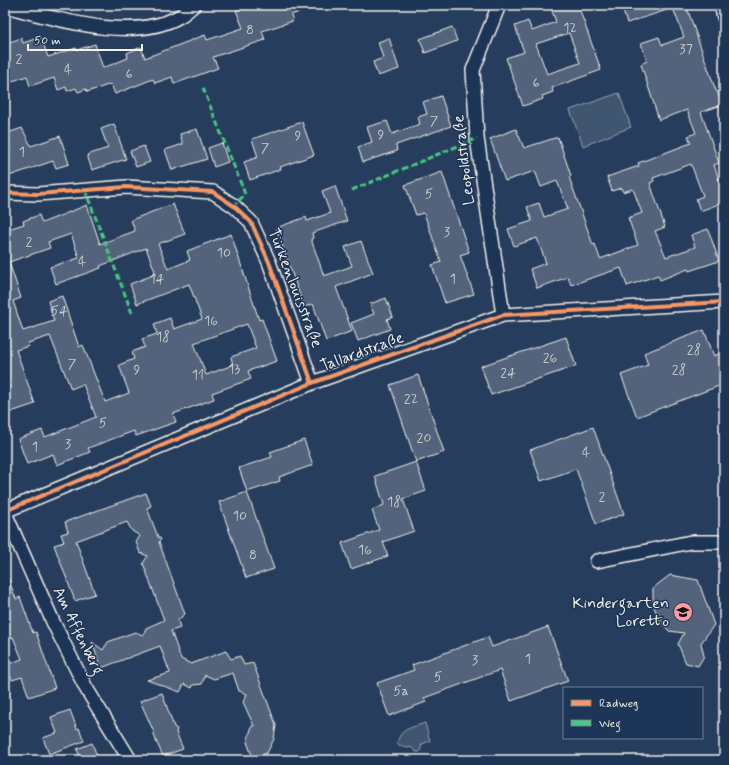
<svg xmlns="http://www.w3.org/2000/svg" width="729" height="765" viewBox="0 0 729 765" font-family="Mynerve,sans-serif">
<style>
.green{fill:#40546f;stroke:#9aa2ac}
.building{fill:#52647b;stroke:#f4f1e8;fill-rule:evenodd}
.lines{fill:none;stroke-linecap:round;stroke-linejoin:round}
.minor-casing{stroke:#f4f1e8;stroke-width:16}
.minor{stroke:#1d3557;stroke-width:13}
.quiet{stroke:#46c982;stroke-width:3;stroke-dasharray:6 3;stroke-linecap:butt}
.cycleway-casing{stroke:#1d3557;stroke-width:6}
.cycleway{stroke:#f99763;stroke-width:4}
.labels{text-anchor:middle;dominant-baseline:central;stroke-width:3;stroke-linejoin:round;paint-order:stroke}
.number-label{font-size:14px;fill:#cccecd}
.street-label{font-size:16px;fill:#f4f1e8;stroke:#1d3557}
.poi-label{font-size:16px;fill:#f4f1e8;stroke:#1d3557;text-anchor:end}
</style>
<rect width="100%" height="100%" fill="#263d5d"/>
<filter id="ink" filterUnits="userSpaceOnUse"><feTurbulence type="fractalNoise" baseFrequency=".025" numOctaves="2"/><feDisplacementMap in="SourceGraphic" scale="8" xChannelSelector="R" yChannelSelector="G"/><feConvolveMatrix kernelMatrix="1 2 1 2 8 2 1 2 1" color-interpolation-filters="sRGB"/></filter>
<g filter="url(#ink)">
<path class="green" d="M619 93 631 127 583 146 570 110Z
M425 723 430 741 422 744 420 752H416L411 747 408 748 397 744C400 728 411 728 425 723Z"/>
<path class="building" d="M249 5H314V7L291 15 293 21 262 31 265 40 213 57 218 68 174 84 172 77 155 83 153 79 115 94 111 84 87 92 86 89 78 92 76 88 67 91 66 87 58 90 54 78 30 86 27 76 7 83 5 76V44L21 38 23 43 41 37 48 57 76 48 77 50 95 44 103 68 128 58 127 53 141 47 145 58 205 35 207 40 243 28 236 10Z
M550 5H578L601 70 552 88 553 92 542 96 543 99 523 106 506 58 524 52 515 26 528 21 532 31 556 22ZM569 33 580 63 547 74 536 44Z
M621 5H686L716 91H717L722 105 701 112 719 163 714 165 724 194V202L700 211 696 199 703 196 691 164 653 178 654 181 650 183 665 227 655 231 666 257 695 247 691 235 708 229 719 261 689 271 688 269 660 280 658 275 627 286 621 268 571 285 568 277 537 288 530 269 546 263 537 238 514 246 508 229 532 221 527 207 539 203 544 217 568 209 557 181 541 187 535 171 505 181 490 139 516 129 524 148 558 137 571 176 569 177 593 245 595 244 600 259 638 245 628 218 642 213 633 189 623 192 621 188 612 191 607 177 639 166 638 163 691 143 688 136 696 133 687 110 659 120 641 64 647 61 641 43 659 37 662 45 684 37 673 8 627 23Z
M452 27 457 41 425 53 420 39Z
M389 38 399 69 378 76 373 62 383 58 378 42Z
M441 96 451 126 396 145 397 151 363 162 358 147 372 142 367 127 387 121 392 134 420 124 418 117 427 114 423 102Z
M302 122 314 155 280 167 281 169 250 180 244 162 258 157 252 139Z
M114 124 126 159 92 170 87 155 108 148 101 129Z
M22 128 31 146 60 136 69 164 56 168 53 161 9 176 5 163V153L10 152 5 134Z
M197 129 207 159 172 170 165 150 183 144 180 134Z
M222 143 228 162 214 167 208 148Z
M144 146 150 162 136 167 130 151Z
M442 172 469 252 460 255 474 294 445 303 432 265 441 262 424 213 416 215 405 185Z
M335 186 347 221 312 233 313 238 311 239 324 276 352 266 345 247 361 241 373 273 336 287 352 331 326 341 313 304 304 307 276 228 306 217 307 221 330 213 322 191Z
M173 204 185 234 158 244 168 269 190 260 187 251 231 234 259 320 262 319 277 361 248 371 251 379 212 393 214 399 173 414 176 422 136 436 134 431 88 448 90 452 57 465 53 454 27 464 18 439 42 430 45 437 96 417 83 384 71 389 50 336 28 343 29 346 16 350 35 404 5 414V230L24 224 23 221 39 215 42 223 87 205 100 244 135 231 131 220ZM71 234 79 258 50 267 56 284 101 268 100 266 146 248 156 274 130 284 137 304 189 284 202 319 174 329 170 318 154 324 157 334 142 339 145 347 132 352 134 359 119 365 129 393 105 402 83 345 79 347 62 296 48 301 54 321 23 331 13 301 21 298 9 262 50 248 48 242ZM247 324 256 348 231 357 233 365 206 375 194 343Z
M386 298 393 317 387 319 390 329 358 341 351 323 374 314 370 304Z
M704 330 714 356 721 353 724 362V384L637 417 621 375 648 365 644 353Z
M566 337 576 366 491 395 481 366Z
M418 375 444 452 416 462 390 385Z
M593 427 624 514 596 524 576 469 541 481 530 450Z
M304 440 313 465 279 477 280 481 247 492 239 468 272 457 270 452Z
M416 462 426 491 403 499 414 531 383 542 388 556 351 569 342 543 379 530 372 510 384 505 375 476Z
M247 492 274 569 246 578 219 502Z
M146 493 151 506 147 508 158 537 161 539 159 542 185 614 178 620 180 628 171 631 181 659 191 664 226 651 231 659 240 656 244 665 253 663 276 725 274 739 267 753 253 758 247 742 252 726H254L243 702 247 694 239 691 233 673 214 679 205 675 202 684 193 685 192 688 184 684 180 692 147 680 170 673 160 646 101 668 92 642 103 650 108 642 135 632 143 635 146 628 164 620 143 563 148 556 140 553 136 542 140 536 132 531 127 522 76 541 95 594 75 601 54 545 64 542 61 534 68 532 65 522Z
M6 572 16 599 20 597 33 633 36 632 55 688 29 697 22 677 12 680 6 665 22 659 13 637 5 640Z
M670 575 698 580 714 625 701 643 704 656 698 666 686 663 678 644 684 633 669 631 659 620 653 604V588Z
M548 627 568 681 511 701 500 670 424 698 426 702 389 716 377 683 414 670 412 665 488 637 492 647Z
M162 693 174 727 177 729 176 732 183 749 163 756 156 741 153 730 140 701Z
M70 710 77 729 79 728 84 741 49 754 43 738 57 733 51 717Z
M92 743 97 756 81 760 77 749Z"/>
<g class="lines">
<defs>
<path id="minor" d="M499 5 473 70 477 138 503 315
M721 5 724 17
M5 6C54 18 132 44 180 16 185 13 189 9 194 5
M5 193 38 194 126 187 213 192 234 206 251 222 269 262 312 383
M5 511 312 383 503 315 724 302
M5 513 54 624 86 688 130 760
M597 561 691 542H724"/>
</defs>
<use href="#minor" class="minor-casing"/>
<use href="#minor" class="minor"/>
<path class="quiet" d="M203 88 245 194 234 206
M85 190 132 313
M352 190 477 138"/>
<defs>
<path id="cycleway" d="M5 193 38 194 126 187 213 192 234 206 251 222 269 262 312 383
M5 511 312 383 503 315 724 302"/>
</defs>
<use href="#cycleway" class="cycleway-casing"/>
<use href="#cycleway" class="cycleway"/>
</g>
</g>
<defs>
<symbol id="school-disc" viewBox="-11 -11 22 22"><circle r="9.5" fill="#ff9aa2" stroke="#1d3557"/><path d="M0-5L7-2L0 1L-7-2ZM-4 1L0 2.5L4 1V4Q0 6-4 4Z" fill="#111"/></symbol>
</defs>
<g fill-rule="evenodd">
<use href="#school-disc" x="672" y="601" width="22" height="22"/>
</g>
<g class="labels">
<g class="number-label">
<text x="570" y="28">12</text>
<text x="250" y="30">8</text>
<text x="686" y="49">37</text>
<text x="19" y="59">2</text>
<text x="68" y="70">4</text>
<text x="129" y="74">6</text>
<text x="536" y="83">6</text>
<text x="434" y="121">7</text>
<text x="381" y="135">9</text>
<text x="298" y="136">9</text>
<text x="265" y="148">7</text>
<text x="22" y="152">1</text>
<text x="429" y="194">5</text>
<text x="447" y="232">3</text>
<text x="29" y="242">2</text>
<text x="224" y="253">10</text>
<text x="82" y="262">4</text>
<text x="157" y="279">14</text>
<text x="453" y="279">1</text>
<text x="59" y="311">54</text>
<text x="211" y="321">16</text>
<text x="163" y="337">18</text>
<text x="694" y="350">28</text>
<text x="550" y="358">26</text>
<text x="72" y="364">7</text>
<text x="234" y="369">13</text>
<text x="137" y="370">9</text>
<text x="679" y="370">28</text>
<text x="508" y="373">24</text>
<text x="198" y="375">11</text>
<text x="411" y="399">22</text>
<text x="103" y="423">5</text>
<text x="424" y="438">20</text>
<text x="68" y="444">3</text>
<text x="35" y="447">1</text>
<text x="586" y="453">4</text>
<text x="602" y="497">2</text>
<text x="394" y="502">18</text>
<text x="240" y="516">10</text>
<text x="365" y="550">16</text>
<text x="253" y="555">8</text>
<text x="528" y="659">1</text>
<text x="475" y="660">3</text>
<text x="438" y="677">5</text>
<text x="401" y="691">5a</text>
</g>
<g class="street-label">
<text transform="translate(464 160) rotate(-97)">Leopoldstraße</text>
<text transform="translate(295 288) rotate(69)">Türkenlouisstraße</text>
<text transform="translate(362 352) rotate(-20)">Tallardstraße</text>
<text transform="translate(78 631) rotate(64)">Am Affenberg</text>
</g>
<g class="poi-label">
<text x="669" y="603">Kindergarten<tspan x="669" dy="18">Loretto</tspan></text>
</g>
</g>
<rect width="729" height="765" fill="none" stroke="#1d3557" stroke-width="20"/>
<rect x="10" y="10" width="709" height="745" fill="none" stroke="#f4f1e8" stroke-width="1.5" filter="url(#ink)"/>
<rect x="563" y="687" width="140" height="52" fill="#1d3557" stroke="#738091"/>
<rect x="571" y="700" width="20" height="6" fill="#f99763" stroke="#738091"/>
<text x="599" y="707" font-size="12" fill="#f4f1e8">Radweg</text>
<rect x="571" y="720" width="20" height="6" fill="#46c982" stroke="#738091"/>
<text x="599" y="727" font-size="12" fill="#f4f1e8">Weg</text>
<path d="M28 44v6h114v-6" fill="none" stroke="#f4f1e8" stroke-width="2"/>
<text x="34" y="44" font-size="12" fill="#f4f1e8" stroke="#1d3557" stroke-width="3" paint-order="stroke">50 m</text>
</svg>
